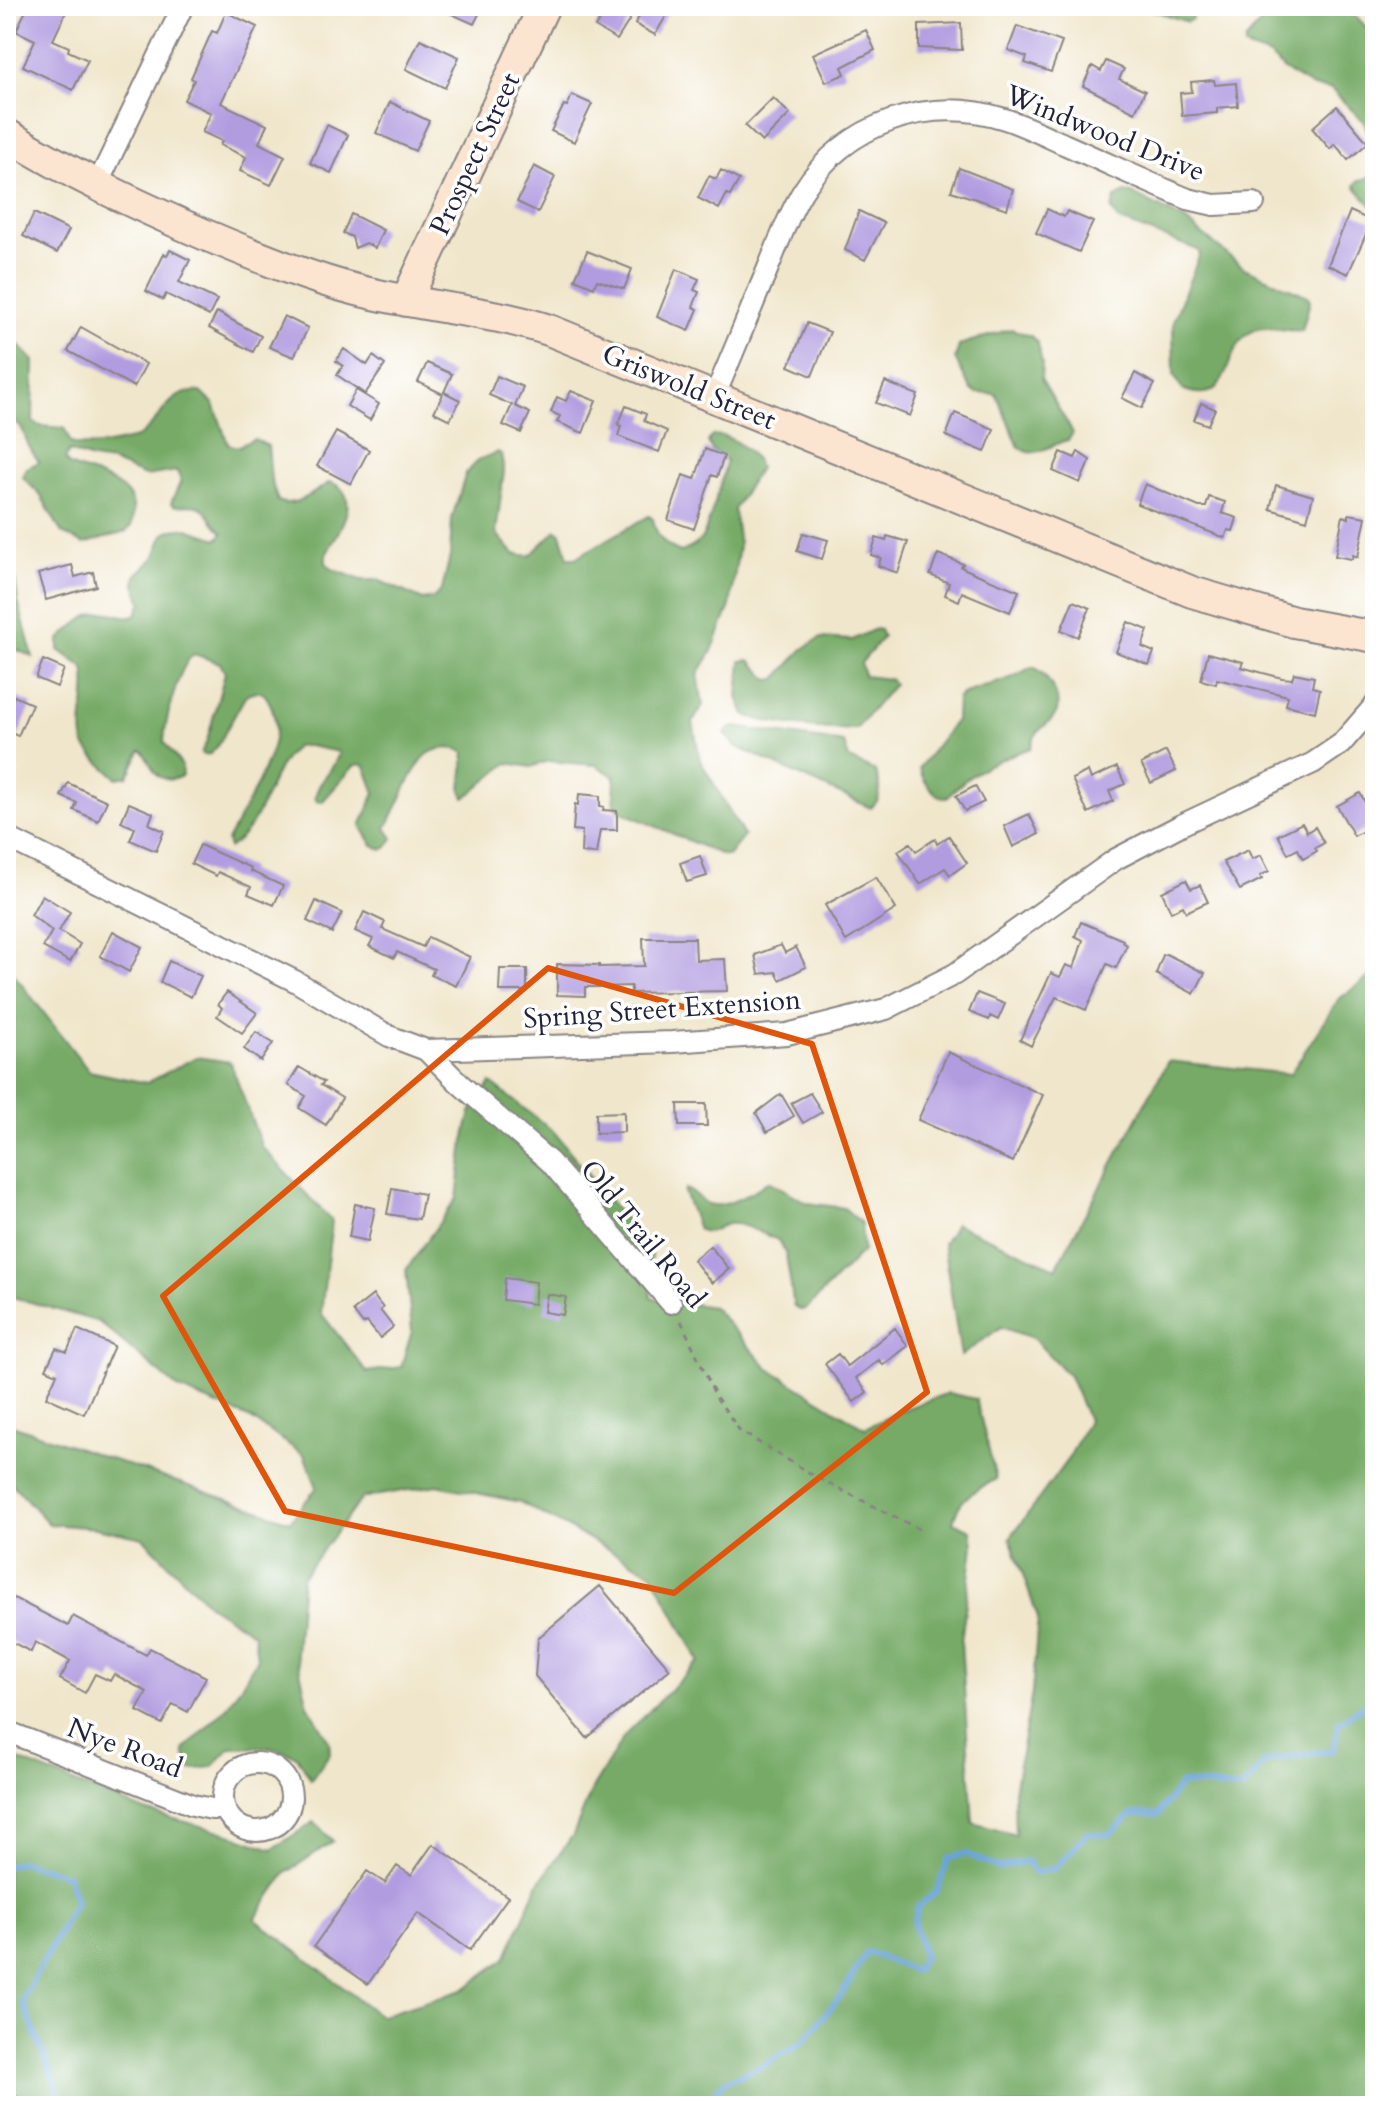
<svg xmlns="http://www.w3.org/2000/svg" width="1381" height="2112" viewBox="0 0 1381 2112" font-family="Cardo,serif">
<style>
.forest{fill:#76aa66;stroke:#4c6650;stroke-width:2}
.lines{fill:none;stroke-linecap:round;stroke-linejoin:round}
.stream{stroke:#68a2d7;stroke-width:6}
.building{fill:#b19ce0}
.minor-casing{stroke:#898483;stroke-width:24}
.secondary-casing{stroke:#898483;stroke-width:34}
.path{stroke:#898483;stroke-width:3;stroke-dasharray:6 6;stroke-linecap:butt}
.minor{stroke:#fff;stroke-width:20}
.secondary{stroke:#fce5d0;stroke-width:30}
.marked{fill:none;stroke:#de560e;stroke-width:6;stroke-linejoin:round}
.labels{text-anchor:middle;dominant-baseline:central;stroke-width:7;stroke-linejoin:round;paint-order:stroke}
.street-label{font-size:28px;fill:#22223b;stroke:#fff}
</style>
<rect width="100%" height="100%" fill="#fff"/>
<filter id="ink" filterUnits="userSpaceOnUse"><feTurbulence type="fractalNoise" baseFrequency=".0125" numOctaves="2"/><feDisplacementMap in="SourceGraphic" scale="16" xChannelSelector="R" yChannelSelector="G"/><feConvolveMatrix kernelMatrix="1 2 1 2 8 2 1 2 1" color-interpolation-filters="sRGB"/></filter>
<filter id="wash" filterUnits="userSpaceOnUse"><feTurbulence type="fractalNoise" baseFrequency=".006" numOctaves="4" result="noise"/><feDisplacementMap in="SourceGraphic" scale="32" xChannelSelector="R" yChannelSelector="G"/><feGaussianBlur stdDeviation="1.8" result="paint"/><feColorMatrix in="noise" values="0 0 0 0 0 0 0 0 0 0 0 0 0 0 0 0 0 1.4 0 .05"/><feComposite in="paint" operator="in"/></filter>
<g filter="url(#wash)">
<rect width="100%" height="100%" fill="#f0e6cb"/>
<path class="forest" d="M1140 6H1193L1192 19 1187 22Z
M1257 6H1347L1375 37V148L1364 122 1331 89 1313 87 1284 70 1270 56 1245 47V41L1261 23Z
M1375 175V210L1355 186 1358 181Z
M1125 193 1133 194 1185 220 1244 268 1308 296 1310 301 1302 331C1287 332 1265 323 1251 332 1220 350 1234 410 1182 389L1174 375 1173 322 1200 254 1198 250 1118 220 1112 210 1115 198Z
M1011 329 1031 336 1038 343 1042 364 1041 379 1073 433 1068 440C1050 444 1036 460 1019 447L996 394 976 393 971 389 955 359 959 346 965 343Z
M6 332 34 361 33 422 40 426 64 428 71 443C84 449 131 443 143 433 163 417 170 388 201 392L214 404 228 444 237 447 254 439 268 446 271 480 278 501C295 509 316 491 330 482 366 496 337 533 326 555V563L332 569 361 580H378L423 600 433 598 442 590 450 556 452 518 466 473 480 459 498 452 501 454 504 471 496 533 514 554 530 556 556 530 561 533 568 558H575L649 516 653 519C656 537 665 546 681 552 690 548 696 546 702 538 706 533 727 465 726 460L712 450 708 442 712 436C728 432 755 452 759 468L734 509 739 545 730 606 711 653 698 674 703 705 693 722 700 760 744 836 728 856 722 855 622 812 614 804 615 777 596 765 548 761 531 767 508 763 465 798 461 789 465 753C456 746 438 747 428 754 414 764 396 811 386 828L393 838 387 847 382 850 372 844 361 826 375 793 365 766 360 764 354 766 322 802 317 801 315 798C318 779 336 769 339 752L309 746H297C265 773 268 820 229 848L227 841C242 813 271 764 275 734 277 723 273 707 267 698 262 689 253 691 246 695L217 747 210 754 203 755 201 753 207 741 225 673 220 663 194 654C178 666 165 721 164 742L182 766V776C158 787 154 770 143 751H140L128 776 117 778C106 768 92 758 85 745 77 727 90 692 84 668L59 650V640C74 626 89 609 111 613 122 615 127 619 137 614L142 602 135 585 136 576 154 558 163 536 168 531 184 528 218 539 223 533C200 511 212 502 175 506L171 503 181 481 177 471 145 476 112 462 92 459 69 451 65 459 69 465C88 473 131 482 133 507 134 514 132 521 131 527L125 532 84 544 62 533 41 496 22 476 27 468 39 462C37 458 33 454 31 450 19 431 31 430 6 418Z
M6 552 12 557 18 602 33 657 6 645Z
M875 629 880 630 883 637 861 663 864 676 890 679 894 684 857 728C840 732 759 724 745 714L738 697 741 661 750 660 769 680 776 679 803 649 820 638 852 640Z
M1032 667C1045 670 1061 696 1057 711 1053 725 1035 725 1031 748 998 759 970 770 947 798 933 797 923 780 919 768L956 720 957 699 962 694 1011 678Z
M735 727 844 743 849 759 875 771C881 785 883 798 871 808L735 746 725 734 728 729Z
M6 964 89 1071 147 1083 196 1057 230 1062 262 1147 332 1221 321 1313 367 1372 401 1367 412 1331 406 1270 457 1198 464 1141 471 1112 491 1083 554 1132 651 1251V1298L713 1307 768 1368 865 1428 907 1408 948 1393 976 1399 996 1479C976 1489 958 1498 953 1522L971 1530 973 1546 961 1642 973 1823 1015 1835 1014 1791 1032 1693 1038 1618 1010 1538 1070 1456 1088 1420 1069 1376 1033 1338 1001 1327 961 1356 943 1243 956 1224 1056 1268 1168 1061 1290 1074 1339 999 1375 973V2106H6V1755L145 1811 227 1833 272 1849 314 1822 333 1841 286 1873 255 1919 380 2016 463 1990 506 1958 538 1884 573 1835 593 1787 625 1735 699 1661 652 1573 520 1502 437 1485 362 1498 302 1577 296 1653 308 1705 329 1741 330 1753 311 1780 297 1756 271 1747 230 1748 212 1767 188 1770 184 1750 226 1708 244 1681 257 1658 254 1634 209 1605 143 1538 96 1528 49 1524 6 1477V1423L290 1521 317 1487 304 1455 251 1419 179 1389 99 1322 6 1295Z
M769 1181 808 1203 844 1208 861 1223 863 1251 806 1309 800 1310 794 1307 786 1254 778 1240C763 1235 744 1222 728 1224 716 1226 710 1237 698 1229L684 1192 686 1189C695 1193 700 1200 708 1204 725 1210 756 1190 769 1181Z"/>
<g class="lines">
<path class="stream" d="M6 1866 22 1862 67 1875 76 1901 22 2001 64 2106
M703 2106 724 2082 761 2067 803 2042 842 1994 867 1952 915 1971 924 1956 914 1924 918 1907 937 1891 949 1858 966 1854 999 1868 1027 1861 1035 1873 1056 1868 1087 1833 1109 1835 1132 1814 1158 1815 1181 1783 1242 1789 1266 1761 1334 1750 1338 1724 1375 1698"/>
</g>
<g id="blocks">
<path class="building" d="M28 6H69L53 40 69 47 68 51 88 60 73 90 23 66 35 40 16 31Z
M434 6H483L474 24Z
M608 6 630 19 617 40 595 27Z
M645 6H672L655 35 635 24Z
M226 12 257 27 221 103 267 125 259 143 285 156 271 185 240 171 246 157 220 145 222 141 202 132 211 113 184 100 194 80 191 78 212 31 217 33Z
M961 23 962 50 919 48V25Z
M1017 26 1062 42 1051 72 1025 63 1027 57 1008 50Z
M866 30 875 50 842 67 845 74 826 82 813 54Z
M420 39 459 57 445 88 406 69Z
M1106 61 1124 69 1119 79 1145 91 1135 112 1083 86 1092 66 1101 71Z
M1214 80 1215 85 1236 83 1238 106 1217 108V113L1182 116 1180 93 1192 92 1191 82Z
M572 95 592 104 574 142 551 131 564 105 567 106Z
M773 98 790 114 762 142 745 126Z
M390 102 429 121 415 151 376 133Z
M1337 106 1368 143 1348 160 1335 144 1330 149 1312 128Z
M327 125 348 135 331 173 310 163Z
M534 166 555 177 538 212 517 202Z
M959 168 1013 189 1007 209 951 191Z
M721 170 739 180 730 196 727 194 719 209 698 198 709 176 716 179Z
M1047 209 1064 217 1067 211 1093 222 1079 252 1036 233Z
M859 211 884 223 865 260 845 250Z
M1350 211 1372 221 1348 274 1328 265Z
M34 213 69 230 57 253 23 236Z
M351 214 383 230 375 248 366 243 355 248 352 237 343 233Z
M170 250 190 260 179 282 217 300 209 316 166 294 163 300 146 291 164 254 167 255Z
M587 251 632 269 624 289 597 280 594 287 575 279Z
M676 269 699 279 694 290 699 292 693 307 698 309 689 331 657 317Z
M217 312 261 336 253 352 209 328Z
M284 316 308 328 294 357 269 347Z
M807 323 830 332 812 376 789 366Z
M81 327 146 364 134 387 68 351Z
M344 349 367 365 373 356 385 365 365 394 337 375 343 366 336 361Z
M427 363 452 374 444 392 460 400 450 420 434 412 443 394 418 382Z
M1135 373 1155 384 1142 408 1122 398Z
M497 376 523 387 515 406 530 413 521 433 503 425 512 405 489 395Z
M885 382 918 395 910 416 876 403Z
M356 390 379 404 370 420 347 406Z
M571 391 596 401 583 433 557 422 560 416 551 412 557 397 566 401Z
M1201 403 1215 409 1208 425 1194 420Z
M626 406 646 414 644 421 667 431 659 452 618 436 621 426 618 425Z
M955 413 994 429 985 452 946 436Z
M336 432 369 450 351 484 317 466Z
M705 449 724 456 717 477 712 475 694 529 668 520 683 475 695 479Z
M1061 452 1075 458 1078 452 1090 460 1080 483 1053 471Z
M1145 484 1199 507H1206L1209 497 1225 502 1222 513 1237 518 1233 531 1228 530 1225 538 1137 504Z
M1276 485 1313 496 1307 520 1270 509Z
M1349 514 1366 517 1358 557 1353 555 1352 559 1335 556 1343 516 1349 518Z
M803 533 828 540 822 559 797 551Z
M887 536 908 542 898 573 878 566 881 558 871 555 876 538 886 541Z
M938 554 963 564 961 567 974 573 1019 591 1010 612 962 592 959 601 945 595 949 583 930 575Z
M72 565 75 577 93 572 96 586 46 600 38 574Z
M1073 601 1090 608 1078 637 1061 630Z
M1128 622 1148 630 1142 647 1154 652 1149 665 1116 652Z
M1208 653 1243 662 1241 667 1282 678 1292 679 1294 673 1314 677 1312 687 1320 689 1315 712 1286 705 1288 696 1217 679 1216 684 1201 680Z
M43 660 64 669 57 687 36 678Z
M14 696 32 704 18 736 6 731V715Z
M1166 751 1176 771 1151 783 1141 764Z
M1117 767 1125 784 1109 791 1113 801 1088 813 1072 779 1088 771 1091 779Z
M68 783 107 801 98 821 74 810 77 803 61 796Z
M975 786 984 802 965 811 956 796Z
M1360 793 1365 802 1375 796V824L1354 836 1337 806Z
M579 794 600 796V806L604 807 603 810 617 811V830H600L596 854 581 853 582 831 573 830 575 804 578 805Z
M129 803 153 813 149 824 164 831 156 851 130 840 135 828 121 822Z
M1029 814 1039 834 1013 847 1004 826Z
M1302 823 1307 832 1315 827 1324 843 1315 848 1317 851 1303 859 1298 849 1288 854 1278 835Z
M949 836 967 863 950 875 945 868 920 884 898 851 910 843 916 851 935 839 937 844Z
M200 845 251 868 250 871 283 886 274 905 248 894 251 887 218 872 216 876 191 864Z
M1248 850 1252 859 1261 855 1269 871 1260 876 1262 879 1240 890 1223 862Z
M700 856 707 876 687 882 680 863Z
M876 877 896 909 846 941 825 905Z
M1186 880 1191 889 1200 885 1208 902 1186 912 1183 906 1171 912 1162 892Z
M42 895 70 912 59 931 80 944 70 962 43 947 52 931 31 915Z
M316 901 342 913 332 933 307 921Z
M364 912 385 922 382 929 423 947 428 937 470 957 456 986 431 975 434 969 397 952 394 958 369 946 373 939 355 931Z
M1081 922 1123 940 1122 942 1127 945 1116 968 1107 964 1086 1010 1056 997 1031 1046 1020 1040 1051 973 1060 977 1066 965 1074 968 1083 940 1075 936Z
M113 931 142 947 129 972 100 956Z
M643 938H695L696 960 725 959 727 991 631 993V986L599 987H585V996L557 995V964L599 965V967L644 966Z
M781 945 785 953 796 947 806 967 780 980 776 972 759 974 755 955Z
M1166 954 1205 973 1194 994 1156 974 1163 955Z
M169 961 201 976 191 997 160 982Z
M500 969H527V991H499Z
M227 992 257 1013 242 1033 217 1016 222 1008 218 1004Z
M977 993 1005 1004 998 1020 990 1016 989 1020 969 1012Z
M256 1032 273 1043 261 1061 244 1049Z
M948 1052 1043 1095 1013 1162 918 1120Z
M299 1067 324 1082 321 1085 342 1098 326 1125 299 1108 306 1096 288 1085Z
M810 1093 822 1112 803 1123 791 1103Z
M781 1094 794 1116 767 1132 756 1113Z
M678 1104H706L707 1126H679Z
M624 1112V1132L596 1133V1113Z
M392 1188 424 1194 419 1219 387 1214Z
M355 1204 375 1208 368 1241 349 1237Z
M710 1246 729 1269 712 1283 693 1260Z
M505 1278 536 1282 534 1304 503 1300Z
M547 1294 566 1297 563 1315 544 1312Z
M373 1295 383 1308 380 1310 393 1327 380 1338 367 1322 363 1324 353 1311Z
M895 1328 908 1346 883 1365 879 1360 856 1378 867 1392 854 1402 825 1364 838 1354 847 1366Z
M77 1329 114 1346 84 1414 46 1397 57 1374 46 1369 56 1348 67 1352Z
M600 1586 670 1669 587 1738 535 1676 538 1638Z
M6 1594 68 1626 73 1616 146 1655 150 1648 206 1677 188 1712 173 1704 162 1724 137 1711 147 1692 114 1674 110 1681 95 1674 85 1693 60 1679 70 1661 35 1642 31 1652 6 1639Z
M433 1844 508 1897 470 1950 418 1913 368 1984 314 1946 367 1871 385 1883 397 1866 411 1875Z"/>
</g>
</g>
<g filter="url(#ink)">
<use href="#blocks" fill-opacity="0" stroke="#898483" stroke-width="2"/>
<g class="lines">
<defs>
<path id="minor" d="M97 185 183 6
M714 397C733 354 750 311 768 268 779 242 788 215 803 191 846 123 928 95 1005 119 1026 126 1046 136 1066 145 1107 163 1147 182 1188 199L1214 205 1254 203
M6 837 295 981 389 1036 426 1050 672 1042 787 1034 886 1009 955 974 1116 859 1181 825 1313 763 1341 744 1375 705
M426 1050 460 1084 550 1162 671 1303
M6 1731 193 1805 212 1809H225
M223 1797a34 34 0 1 1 68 0a34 34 0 1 1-68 0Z"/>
<path id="secondary" d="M6 134C70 174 139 206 208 236 257 256 306 277 357 290 421 307 487 310 549 330L1192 592 1294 622 1375 637
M406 301 544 6"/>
</defs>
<use href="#minor" class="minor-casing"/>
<use href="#secondary" class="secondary-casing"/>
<path class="path" d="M681 1321 716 1397 740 1431 818 1478 923 1531
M6 2087 25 2106"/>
<use href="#minor" class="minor"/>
<use href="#secondary" class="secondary"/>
</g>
</g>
<path class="marked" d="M548 968 812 1044 927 1392 674 1593 285 1511 163 1296Z"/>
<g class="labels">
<g class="street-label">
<text transform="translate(1105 133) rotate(22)">Windwood Drive</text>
<text transform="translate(475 154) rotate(-65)">Prospect Street</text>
<text transform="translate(689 387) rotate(22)">Griswold Street</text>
<text transform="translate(662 1009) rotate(-4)">Spring Street Extension</text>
<text transform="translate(643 1234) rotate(51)">Old Trail Road</text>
<text transform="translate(125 1748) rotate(21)">Nye Road</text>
</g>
</g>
<rect width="1381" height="2112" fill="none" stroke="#fff" stroke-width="32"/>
</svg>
